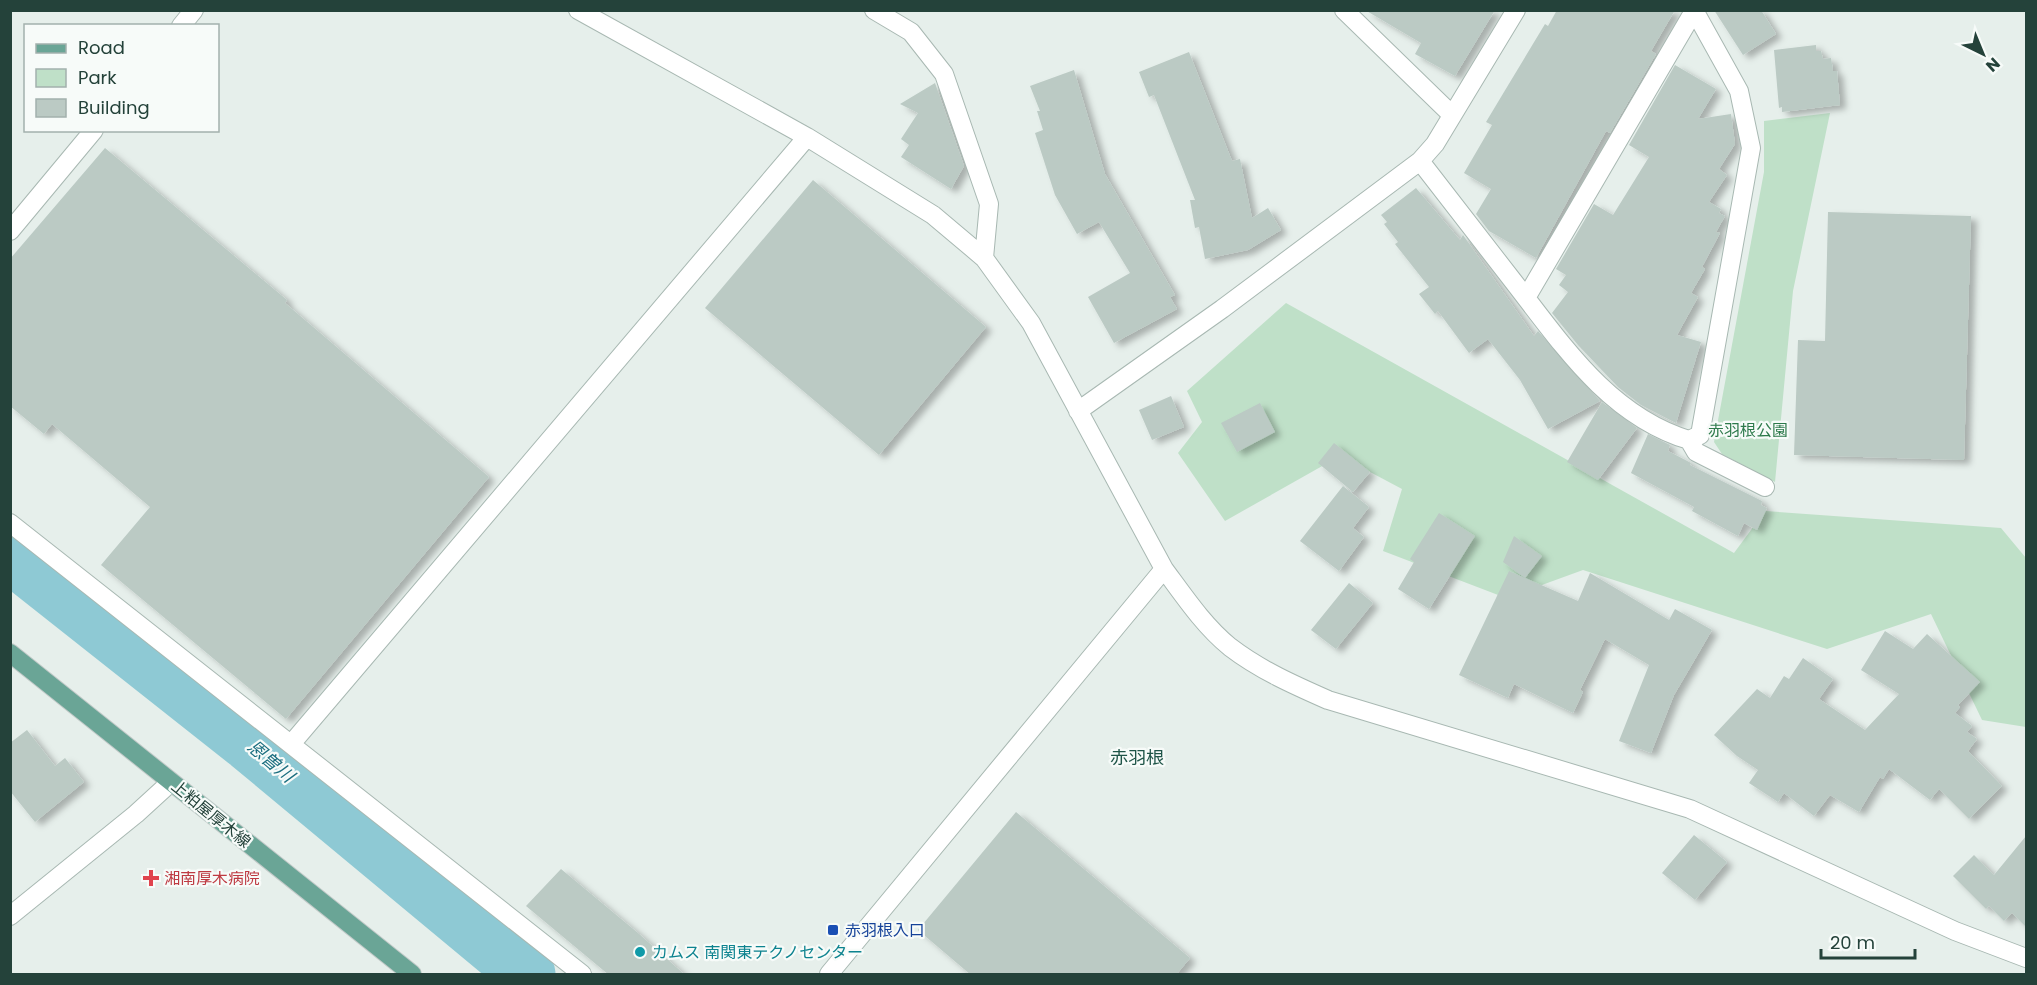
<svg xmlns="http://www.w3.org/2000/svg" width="2037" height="985" viewBox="0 0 2037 985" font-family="Poppins,'Noto Sans JP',sans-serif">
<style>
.green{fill:#bfe0c8}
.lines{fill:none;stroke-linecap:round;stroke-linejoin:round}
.river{stroke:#8ec9d4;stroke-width:57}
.building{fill:#bbcac4;filter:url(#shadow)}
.minor-casing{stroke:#a8b8b2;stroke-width:20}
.major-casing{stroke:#c2cac8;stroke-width:20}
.minor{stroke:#fff;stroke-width:18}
.major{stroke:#6aa596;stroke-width:18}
.health-dot{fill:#e0444e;stroke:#f7fbf9;stroke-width:2}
.transit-dot{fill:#1a4fb4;stroke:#f7fbf9;stroke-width:2}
.culture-dot{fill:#0f9aa8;stroke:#f7fbf9;stroke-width:2}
.labels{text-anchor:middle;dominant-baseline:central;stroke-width:4.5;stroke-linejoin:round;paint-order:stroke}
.park-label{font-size:16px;fill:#2d7a4b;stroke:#f7fbf9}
.street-label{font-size:16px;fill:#24423a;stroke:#f7fbf9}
.health-label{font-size:16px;fill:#be3a42;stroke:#f7fbf9;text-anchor:start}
.transit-label{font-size:16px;fill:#164399;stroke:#f7fbf9;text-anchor:start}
.culture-label{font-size:16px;fill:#0d838f;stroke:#f7fbf9;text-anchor:start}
.neighbourhood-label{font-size:18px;fill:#1f5548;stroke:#f7fbf9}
.water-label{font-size:18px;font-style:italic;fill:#1c6f80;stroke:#f7fbf9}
</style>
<defs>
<filter id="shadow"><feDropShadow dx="6" dy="4" stdDeviation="3" flood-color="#0004"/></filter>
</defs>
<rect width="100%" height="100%" fill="#e6efeb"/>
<path class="green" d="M1830 113 1793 291 1775 482 1722 454 1714 442 1764 172V121Z
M1286 303 1734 553 1765 511 2001 528 2026 558V727L1982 720 1931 614 1827 649 1583 570 1506 598 1383 551 1402 489 1340 456 1225 521 1178 453 1202 422 1187 391Z"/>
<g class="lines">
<path class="river" d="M10 554 249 743 527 974"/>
</g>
<path class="building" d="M1365 10H1495L1455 76 1415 54 1421 43Z
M1557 10H1675L1651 51 1656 54 1610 133 1606 131 1536 258 1489 231 1476 214 1491 189 1464 173 1492 125 1486 122 1504 92 1545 24 1548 26Z
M1714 10H1761L1776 34 1743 55Z
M1816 45V51H1821L1823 59 1831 58 1833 71H1837L1840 105 1782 112V107L1779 108 1774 50Z
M1189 52 1232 161 1240 159 1252 218 1268 208 1281 230 1248 250 1205 259 1199 227 1195 228 1190 200H1195L1154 95 1149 97 1139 72Z
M1675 65 1716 89 1698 119 1731 114 1735 144 1719 169 1727 175 1709 202 1721 209 1719 213 1725 216 1716 232 1720 233 1702 267 1705 269 1691 293 1698 297 1677 335 1701 342 1676 423 1641 405 1618 387 1578 345 1552 313 1568 292 1559 285 1566 275 1556 269 1594 204 1613 215 1649 157 1629 145Z
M1074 70 1105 174 1175 295 1170 297 1177 309 1114 343 1088 297 1130 273 1099 222 1077 234 1055 195 1035 133 1043 130 1037 111H1040L1030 86Z
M935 83 964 166 951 189 901 157 909 145 901 139 918 113 900 104Z
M105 148 287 300 285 303 489 477 286 719 101 565 150 507 52 424 44 434 10 406V259Z
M813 180 986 327 879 455 705 308Z
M1416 188 1460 240 1463 235 1534 336 1538 331 1600 401 1548 429 1520 380 1488 339 1469 353 1438 311 1435 314 1419 294 1429 287 1395 244 1398 242 1384 224 1387 222 1381 215Z
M1828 212 1971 216 1964 460 1794 455 1798 340 1825 341Z
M1171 396 1184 427 1152 440 1139 410Z
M1602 402 1637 428 1598 480 1567 462Z
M1260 403 1275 432 1237 452 1221 423Z
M1648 434 1670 445 1668 451 1691 463 1690 465 1762 501 1761 505 1767 508 1757 530 1744 523 1738 536 1692 511 1694 507 1631 473Z
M1334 443 1370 472 1353 492 1318 463Z
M1343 486 1369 507 1353 528 1364 537 1339 571 1300 541Z
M1439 513 1475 536 1429 609 1398 589 1414 562 1410 559Z
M1514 536 1542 556 1525 578 1503 562Z
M1509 571 1578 601 1590 573 1669 620 1675 609 1712 630 1674 695 1651 753 1619 741 1649 665 1605 639 1580 690 1583 692 1573 713 1514 684 1508 698 1459 675Z
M1349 583 1373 603 1336 649 1311 630Z
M1885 631 1913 649 1927 634 1980 682 1958 705 1960 707 1955 713 1972 726 1967 732 1977 739 1968 751 2002 786 1969 819 1939 789 1930 800 1889 769 1883 779 1880 777 1859 812 1830 795 1814 816 1784 793 1778 802 1749 783 1758 770 1737 756 1714 735 1757 689 1770 698 1784 676 1789 679 1803 658 1833 679 1819 699 1865 730 1899 694 1861 670Z
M27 730 55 766 65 758 84 782 35 822 10 791V743Z
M1016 812 1190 958 1176 975H971L918 930Z
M1694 835 1727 862 1695 900 1662 873Z
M2026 836V927L2012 913 2004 921 1989 906 1986 909 1953 876 1974 855 1994 875Z
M561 869 638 933 685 975H609L526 906Z"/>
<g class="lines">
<defs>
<path id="minor" d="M578 10 807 137 933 215 984 258 1031 323 1164 569C1184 596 1204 626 1230 647 1260 670 1294 685 1328 700L1690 809 1955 931 2026 958
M874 10 911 32 944 74 989 204 984 258
M1344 10 1452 115
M181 26 194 10
M1420 161C1451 201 1482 241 1513 281 1562 344 1609 416 1689 440L1700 435 1751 148 1739 91 1694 10
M10 231 94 130
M1526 298 1694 11
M1078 411 1222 309 1420 161 1435 144 1516 10
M1689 440 1696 452 1765 487
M10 523 582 974
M292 743 807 137
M10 916 136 814 171 782
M829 974 1164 569"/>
<path id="major" d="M10 653 412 974"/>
</defs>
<use href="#minor" class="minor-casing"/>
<use href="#major" class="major-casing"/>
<use href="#minor" class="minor"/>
<use href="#major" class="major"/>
</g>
<path class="health-dot" d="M148 869h6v6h6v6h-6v6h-6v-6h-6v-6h6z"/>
<rect class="transit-dot" x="827" y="924" width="12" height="12" rx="3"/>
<circle class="culture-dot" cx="640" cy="952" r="6"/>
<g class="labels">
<g class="park-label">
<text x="1748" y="430">赤羽根公園</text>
</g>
<g class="street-label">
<text transform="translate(211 814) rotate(39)">上粕屋厚木線</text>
</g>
<g class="health-label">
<text x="164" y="878">湘南厚木病院</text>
</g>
<g class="transit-label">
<text x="845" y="930">赤羽根入口</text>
</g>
<g class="culture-label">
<text x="652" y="952">カムス 南関東テクノセンター</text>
</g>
<g class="neighbourhood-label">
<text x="1137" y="757">赤羽根</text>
</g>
<g class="water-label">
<text transform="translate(271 761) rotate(40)">恩曽川</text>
</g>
</g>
<rect width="2037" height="985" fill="none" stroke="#24423a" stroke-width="24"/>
<rect x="24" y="24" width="195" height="108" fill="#f7fbf9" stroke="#a3b1ad" stroke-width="1.5"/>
<rect x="36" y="44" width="30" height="9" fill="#6aa596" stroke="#a3b1ad" stroke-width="1.5"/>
<text x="78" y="54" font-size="18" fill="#24423a">Road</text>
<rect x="36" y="69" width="30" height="18" fill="#bfe0c8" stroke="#a3b1ad" stroke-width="1.5"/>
<text x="78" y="84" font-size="18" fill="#24423a">Park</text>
<rect x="36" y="99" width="30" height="18" fill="#bbcac4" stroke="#a3b1ad" stroke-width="1.5"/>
<text x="78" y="114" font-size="18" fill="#24423a">Building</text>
<g transform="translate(1983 54) rotate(137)" stroke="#f7fbf9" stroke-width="4.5" paint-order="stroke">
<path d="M0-4.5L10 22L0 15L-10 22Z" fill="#24423a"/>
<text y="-9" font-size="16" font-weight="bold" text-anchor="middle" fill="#24423a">N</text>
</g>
<path d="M1821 949v9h94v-9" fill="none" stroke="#24423a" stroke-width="3"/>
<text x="1830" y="949" font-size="18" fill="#24423a" stroke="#f7fbf9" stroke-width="4.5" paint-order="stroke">20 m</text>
</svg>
